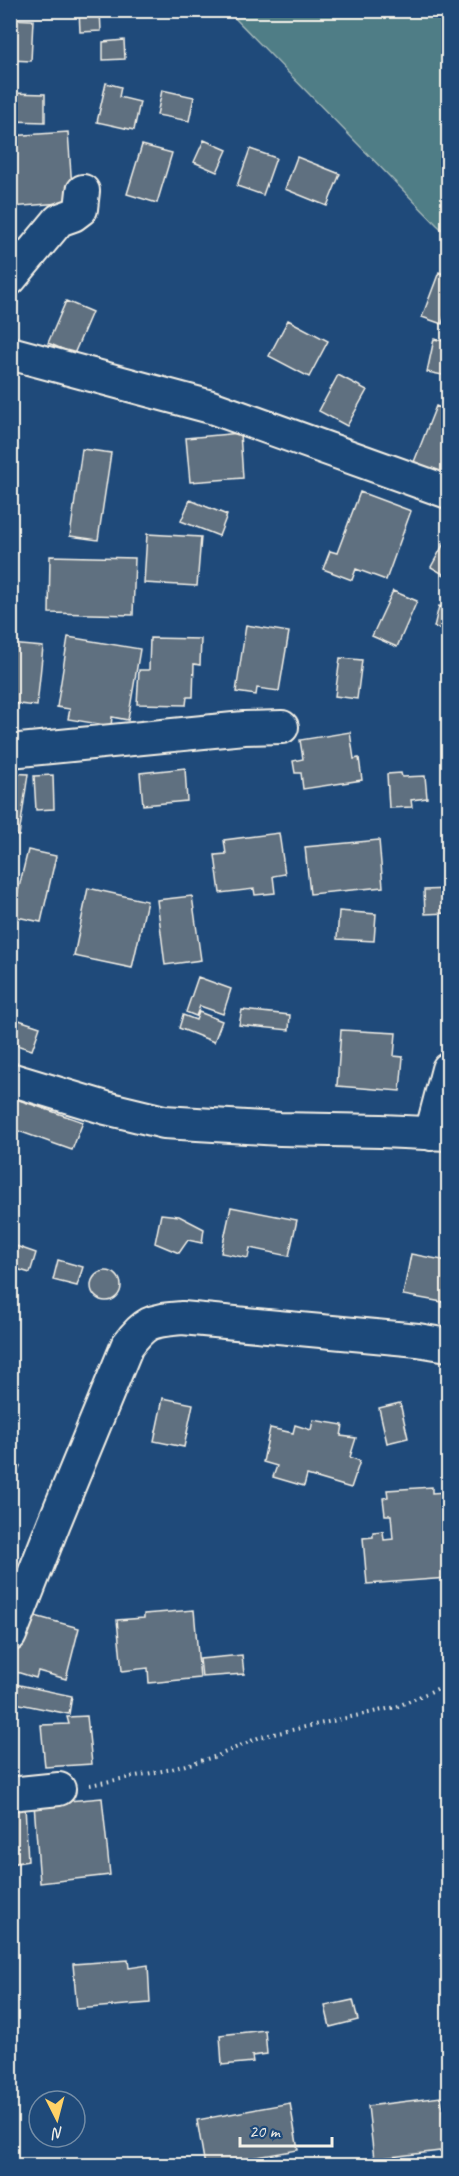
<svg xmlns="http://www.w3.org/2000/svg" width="459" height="2176" viewBox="0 0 459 2176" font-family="Caveat,sans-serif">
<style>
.green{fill:#507d86;stroke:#a2b7b7;stroke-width:1.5}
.building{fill:#5f7080;stroke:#f4f1e8;stroke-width:1.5}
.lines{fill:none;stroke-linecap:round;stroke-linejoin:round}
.street-casing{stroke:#f4f1e8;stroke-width:36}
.path{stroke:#f4f1e8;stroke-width:4;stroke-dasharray:1.5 4.5;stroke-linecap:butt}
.street{stroke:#1f4a7a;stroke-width:32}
</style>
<rect width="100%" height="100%" fill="#1f4a7a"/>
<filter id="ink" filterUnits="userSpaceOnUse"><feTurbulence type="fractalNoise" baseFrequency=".0167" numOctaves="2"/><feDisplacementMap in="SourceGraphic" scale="12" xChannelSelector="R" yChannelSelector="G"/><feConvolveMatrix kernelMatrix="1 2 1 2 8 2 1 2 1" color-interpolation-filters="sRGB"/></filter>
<g filter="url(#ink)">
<path class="green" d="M228 11H448V235L437 225Z"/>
<path class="building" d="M79 10H100L101 31 80 32Z
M10 19 33 20 31 61 10 60Z
M124 40 125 59 103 60V42Z
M106 83 121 87 119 97 140 102 134 130 97 122Z
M162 90 194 97 189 121 157 115Z
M10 93 45 94V122L10 121Z
M68 132 73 202 11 207 10 136Z
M204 140 227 150 217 172 194 162Z
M142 145 172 153 157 203 127 194Z
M250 149 276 158 263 195 237 186Z
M297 157 340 174 327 206 285 189Z
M439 272 448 276V306L442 324 422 317Z
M66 301 92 312 74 354 48 343Z
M288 320 328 341 309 377 269 356Z
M434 339 448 342V376L427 372Z
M338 375 367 390 347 426 319 411Z
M436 406 448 411V481L412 467Z
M240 433 243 478 190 482 186 438Z
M82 449 111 453 98 540 70 536Z
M360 492 411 511 386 580 356 569 352 580 323 569 330 551 337 553Z
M190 500 227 515 219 536 181 521Z
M147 534 201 537 197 586 144 583Z
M448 536V577L431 567Z
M50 556 135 558 133 615 49 613Z
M393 591 417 601 397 647 372 636Z
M439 606 448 609V631L434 627Z
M246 625 289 632 279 691 257 688 256 695 236 692Z
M68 637 140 649 128 720 112 717 111 726 68 719 70 709 57 707Z
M150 638 201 639 200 665 194 664 193 697H187L186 705 137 704 139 670H149Z
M10 644 43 647 37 706 10 703Z
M340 658 362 660 357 699 335 696Z
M350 732 354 759 359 758 362 780 303 789 301 773H295L293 761 303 759 300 740Z
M185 768 187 801 143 805 140 773Z
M10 773 28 774 19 836 10 835Z
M401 773 402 777 425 776 427 798 411 800 412 807 389 808 387 774Z
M53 775 54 809 36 810 34 776Z
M279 833 285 874 273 876 275 893 255 895 254 889 220 893 215 855 226 854 224 840Z
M379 840 383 887 310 894 305 847Z
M28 850 56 856 41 922 12 916Z
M88 888 147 901 132 968 74 956Z
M448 889V913L425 914 424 890Z
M192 896 201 960 165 965 157 900Z
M339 911 376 914 374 941 337 939Z
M198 977 231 989 223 1014 200 1006 196 1016 186 1012Z
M242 1010 290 1015 289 1030 239 1025Z
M199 1012 222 1021 214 1042 179 1028 183 1015 196 1020Z
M10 1017 40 1027 32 1050 10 1043Z
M341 1030 396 1033 394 1056 403 1057 400 1091 337 1086Z
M13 1098 83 1122 72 1150 10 1128V1104Z
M231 1207 297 1220 289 1256 250 1248 248 1258 221 1253Z
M161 1214 179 1216 204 1229 202 1243 188 1240 179 1253 155 1243Z
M10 1244 36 1253 30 1273 10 1267Z
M411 1254 448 1261V1303L403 1295Z
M58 1260 83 1267 77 1286 53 1280Z
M91 1286a15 15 0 1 1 30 0a15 15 0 1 1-30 0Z
M163 1398 193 1404 184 1447 154 1441Z
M400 1403 408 1438 387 1443 379 1408Z
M313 1420 343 1425 341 1436 356 1438 350 1457 360 1461 351 1488 307 1475 304 1486 273 1477 277 1466 263 1462 270 1428 293 1433 295 1425 311 1430Z
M10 1462 20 1466 10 1489Z
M432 1487V1493L446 1492 448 1526V1578L367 1584 363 1538 373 1537V1532L383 1531 384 1540 393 1539 391 1515H385L383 1498 388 1497 387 1490Z
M194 1610 200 1678 149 1683 148 1668 122 1671 117 1620 144 1618V1614Z
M24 1613 79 1628 66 1679 38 1671 36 1678 10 1670V1661Z
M242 1655 244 1674 202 1677 200 1659Z
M10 1683 72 1696 69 1714 10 1702Z
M87 1716 92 1764 45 1767 41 1725 69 1724 67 1717Z
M102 1798 110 1875 40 1883 34 1804Z
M25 1806 28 1861 10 1864V1809Z
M128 1960 129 1968 148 1965 150 2003 77 2009 73 1964Z
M353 2000 358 2020 330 2027 325 2006Z
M265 2030 267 2054 252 2056 253 2062 222 2065 220 2035Z
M441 2097 448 2150 374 2159 368 2106Z
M290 2103 298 2150 205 2166 197 2120Z"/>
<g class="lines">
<defs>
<path id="street" d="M10 279 59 220 73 215 81 209 83 191
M10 353 211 407 448 492
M10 751 244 728 282 727
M10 1079 106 1108 164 1122 280 1129 381 1131 448 1134
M431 1134 448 1069
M10 1635 54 1523 127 1346C146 1320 152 1321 182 1318L418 1340 448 1345
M10 1794 59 1789"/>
</defs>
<use href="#street" class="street-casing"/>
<path class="path" d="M90 1785 172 1769 217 1756 260 1737 396 1707 448 1684"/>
<use href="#street" class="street"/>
</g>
</g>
<rect width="459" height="2176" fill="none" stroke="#1f4a7a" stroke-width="36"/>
<rect x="18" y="18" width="423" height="2140" fill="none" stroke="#f4f1e8" stroke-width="2" filter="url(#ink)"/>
<g transform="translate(57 2119) rotate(174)"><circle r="28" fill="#1f4a7a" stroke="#748da6" stroke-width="1.5"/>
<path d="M0-4.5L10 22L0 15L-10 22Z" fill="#ffd166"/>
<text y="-9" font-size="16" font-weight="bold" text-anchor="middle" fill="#f4f1e8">N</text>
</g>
<path d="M240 2137v9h92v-9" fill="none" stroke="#f4f1e8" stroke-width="3"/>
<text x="249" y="2137" font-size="18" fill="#f4f1e8" stroke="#1f4a7a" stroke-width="4.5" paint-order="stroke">20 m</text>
</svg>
